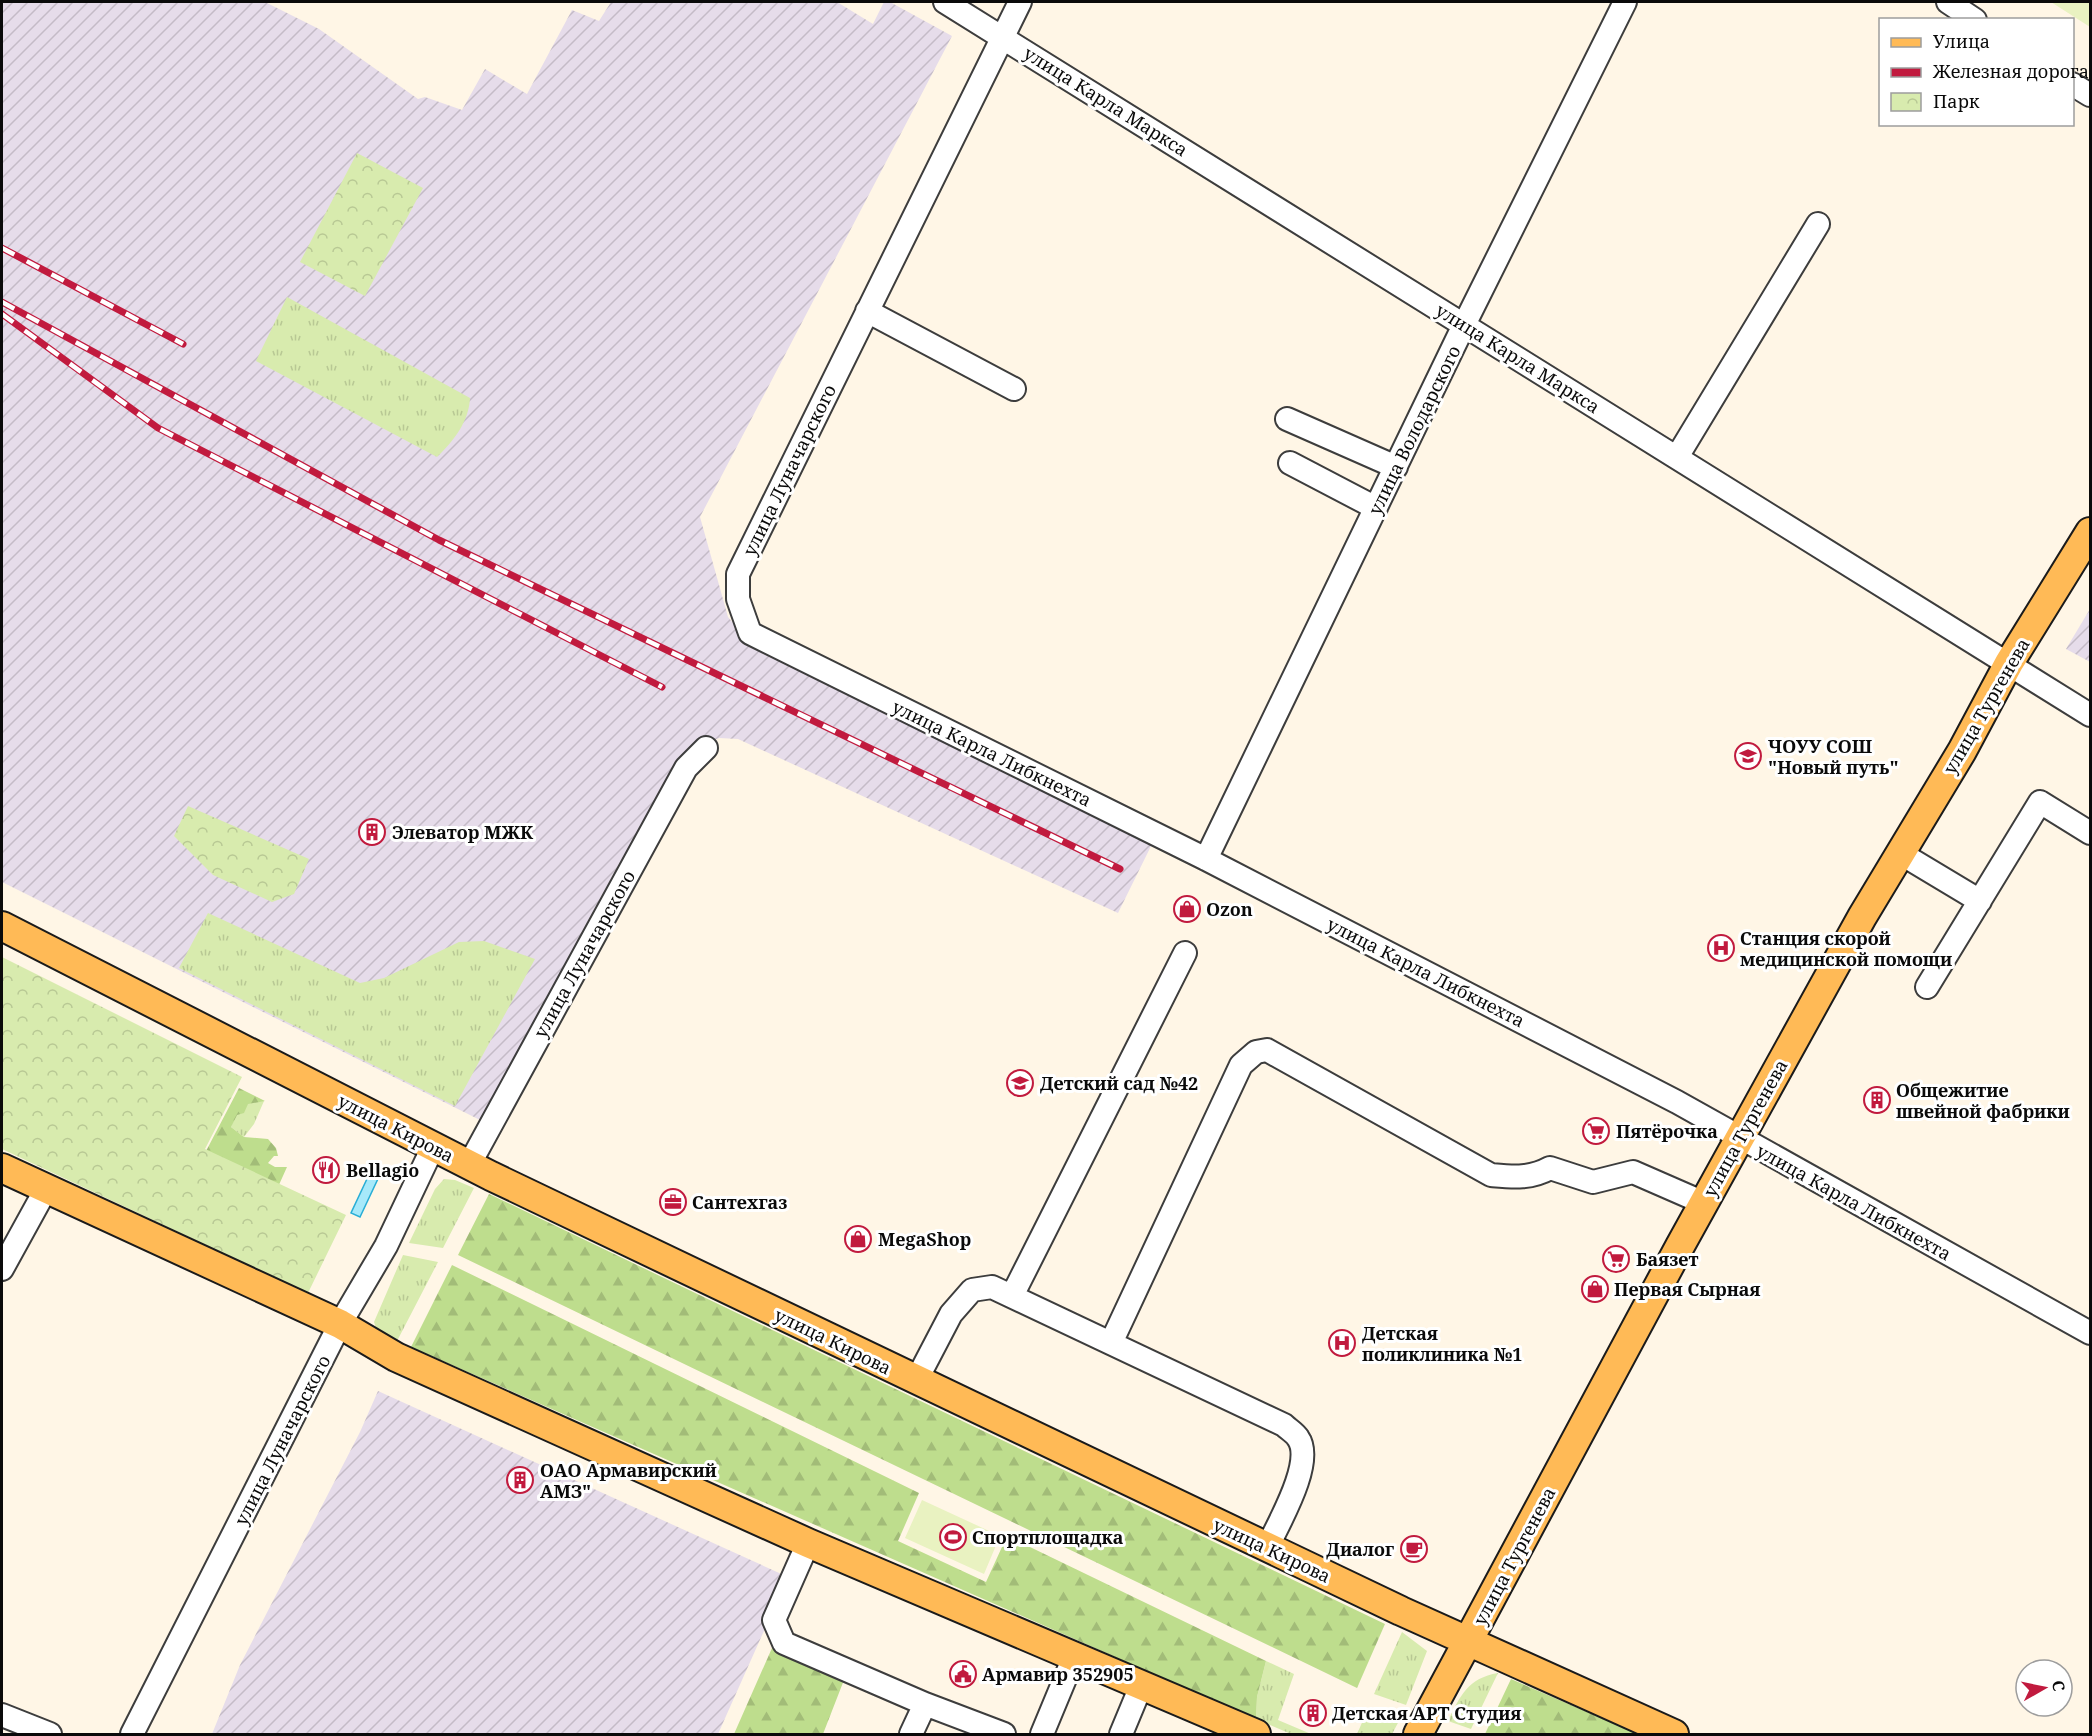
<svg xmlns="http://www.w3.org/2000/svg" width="2092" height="1736" viewBox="0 0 2092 1736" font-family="'Noto Serif',serif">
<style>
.industrial{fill:url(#industrial-furrows)}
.grass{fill:url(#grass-tufts)}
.forest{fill:url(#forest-firs)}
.park{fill:url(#park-crowns)}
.pitch{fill:#e9f2c1}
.water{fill:#a7e9fa;stroke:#29aed6;stroke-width:1.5}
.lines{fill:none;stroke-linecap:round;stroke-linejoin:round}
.minor-casing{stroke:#3d3d3d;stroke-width:26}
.major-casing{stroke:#1b1b1b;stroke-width:32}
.minor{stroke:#fff;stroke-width:22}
.major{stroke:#ffba56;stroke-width:28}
.rail-casing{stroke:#c11a3e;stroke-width:7}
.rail{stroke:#fff;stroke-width:4.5;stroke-dasharray:14;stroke-linecap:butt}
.labels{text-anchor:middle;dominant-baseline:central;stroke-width:6;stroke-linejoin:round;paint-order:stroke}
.street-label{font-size:18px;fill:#0a0a0a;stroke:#fff}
.poi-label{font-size:18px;font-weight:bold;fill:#0a0a0a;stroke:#fff;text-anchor:start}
</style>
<defs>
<pattern id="industrial-furrows" width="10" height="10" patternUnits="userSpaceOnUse" patternTransform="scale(1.5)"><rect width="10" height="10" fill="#e6dcea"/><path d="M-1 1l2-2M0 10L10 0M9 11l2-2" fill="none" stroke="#c4bbc7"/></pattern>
<pattern id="grass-tufts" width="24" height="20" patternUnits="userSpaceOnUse" patternTransform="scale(1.5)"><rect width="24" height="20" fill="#d8ebae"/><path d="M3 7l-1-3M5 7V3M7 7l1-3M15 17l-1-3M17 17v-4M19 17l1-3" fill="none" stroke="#b8c894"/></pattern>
<pattern id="forest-firs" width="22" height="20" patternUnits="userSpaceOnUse" patternTransform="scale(1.5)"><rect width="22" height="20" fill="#bedd8d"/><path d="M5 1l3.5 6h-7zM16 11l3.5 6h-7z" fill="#a2bc78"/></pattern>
<pattern id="park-crowns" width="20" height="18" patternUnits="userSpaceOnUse" patternTransform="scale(1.5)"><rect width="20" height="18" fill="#d8ebae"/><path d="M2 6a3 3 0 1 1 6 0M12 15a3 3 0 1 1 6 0" fill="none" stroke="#b8c894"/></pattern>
</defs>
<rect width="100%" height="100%" fill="#fff6e6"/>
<path class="industrial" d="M2 2H265L319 29 418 99 425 97 462 110 485 69 527 94 572 10 599 21 611 2H837L873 24 884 2H890L952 36 700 517 728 617 752 645 1153 842 1118 913 738 739 719 738 698 747 619 864 480 1120 2 882Z
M2090 609V662L2066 649Z
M378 1391 788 1577 718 1734H212L240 1665 360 1432Z"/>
<path class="grass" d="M287 297 470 398C469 421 454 441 437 457L256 361Z
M208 913 360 983 384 978 459 942 484 941 535 959 455 1106 179 968Z
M264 1101 254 1124 244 1137 231 1127 236 1112 245 1102Z
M444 1179 455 1180 474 1188 443 1248 409 1243 435 1189Z
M403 1255 438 1262 396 1343 377 1331 374 1322Z
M1402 1632 1427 1651 1406 1705 1374 1694Z
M1266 1661 1294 1674 1278 1720 1311 1734H1291L1256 1719 1257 1697Z
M1498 1673 1471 1729 1448 1721C1460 1696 1468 1678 1498 1673Z
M1368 1709 1399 1721 1392 1734H1357Z"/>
<path class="forest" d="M239 1088 265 1101 248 1104 244 1113 237 1115 231 1127 244 1137 268 1139 276 1148 278 1156H274L268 1163 275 1167H287L278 1187 205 1153Z
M489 1194 1385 1624 1357 1688 458 1255Z
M452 1265 919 1493 898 1541 986 1582 1007 1536 1266 1661 1257 1697 1256 1719 411 1347Z
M772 1648 844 1680 823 1734H734Z
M1511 1679 1638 1734H1485Z"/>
<path class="park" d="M357 153 423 188 365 296 300 262Z
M188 806 309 859 294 894 272 902 213 875 174 836Z
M2 957 242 1077 205 1149 346 1215 308 1293 2 1149Z"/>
<path class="pitch" d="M2051 2H2090V27Z
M922 1500 1000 1536 984 1574 905 1538Z"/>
<path class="water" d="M374 1164 383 1168 360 1217 351 1213Z"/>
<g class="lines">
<defs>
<path id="minor" d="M945 2 2090 715
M1020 2 738 574V599L750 633 1206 859 1677 1102 2090 1333
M1948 2 1975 20
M2072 84 2090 95
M867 311 1014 389
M1287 419 1396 467
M1677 457 1818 224
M1290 463 1376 508
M1900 853 1980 901
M1206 859 1464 325 1625 2
M1927 987 2040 802 2090 833
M469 1165 686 768 706 748
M2 1269 46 1189
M1012 1296 1185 953
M1111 1343 1241 1065 1256 1052 1267 1050 1491 1175C1513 1177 1530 1179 1550 1168L1593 1182 1633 1172 1704 1203
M916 1381 951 1314 972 1290 992 1287 1284 1425C1288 1429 1295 1433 1298 1438 1315 1462 1278 1524 1267 1548
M808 1543 774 1620 784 1643 925 1704
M2 1715 50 1734
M132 1734 340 1324 386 1246 433 1147
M911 1734 925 1704 1004 1734
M1042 1734 1074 1657
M1121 1734 1141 1686"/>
<path id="major" d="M2 926 491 1176 1401 1611 1674 1734
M2 1168 340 1324 396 1357 808 1543 1256 1734
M1418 1734 1680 1246 1862 917 1962 751 2009 663 2090 532"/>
</defs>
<use href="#minor" class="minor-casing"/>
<use href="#major" class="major-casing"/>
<use href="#minor" class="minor"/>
<use href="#major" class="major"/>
<defs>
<path id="rail" d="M2 248 183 344
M2 302 439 540 1120 869
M2 314 158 428 662 687"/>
</defs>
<use href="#rail" class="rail-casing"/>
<use href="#rail" class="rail"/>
</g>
<defs>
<symbol id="school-ring" viewBox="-11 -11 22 22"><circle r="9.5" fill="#fff" stroke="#c11a3e" stroke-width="1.5"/><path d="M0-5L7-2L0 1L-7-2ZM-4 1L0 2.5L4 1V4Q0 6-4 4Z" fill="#c11a3e"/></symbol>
<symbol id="building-ring" viewBox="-11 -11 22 22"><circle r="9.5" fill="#fff" stroke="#c11a3e" stroke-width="1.5"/><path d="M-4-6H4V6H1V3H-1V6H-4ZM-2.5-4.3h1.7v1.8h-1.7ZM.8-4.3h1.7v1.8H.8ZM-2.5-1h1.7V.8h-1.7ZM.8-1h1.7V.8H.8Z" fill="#c11a3e"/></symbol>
<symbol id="shop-ring" viewBox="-11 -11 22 22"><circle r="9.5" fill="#fff" stroke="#c11a3e" stroke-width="1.5"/><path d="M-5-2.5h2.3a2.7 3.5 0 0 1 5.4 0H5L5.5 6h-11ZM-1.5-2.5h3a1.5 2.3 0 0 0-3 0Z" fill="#c11a3e"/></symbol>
<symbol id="hospital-ring" viewBox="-11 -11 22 22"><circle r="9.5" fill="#fff" stroke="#c11a3e" stroke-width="1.5"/><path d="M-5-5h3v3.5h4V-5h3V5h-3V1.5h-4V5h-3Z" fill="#c11a3e"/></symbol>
<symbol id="supermarket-ring" viewBox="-11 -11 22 22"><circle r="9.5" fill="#fff" stroke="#c11a3e" stroke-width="1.5"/><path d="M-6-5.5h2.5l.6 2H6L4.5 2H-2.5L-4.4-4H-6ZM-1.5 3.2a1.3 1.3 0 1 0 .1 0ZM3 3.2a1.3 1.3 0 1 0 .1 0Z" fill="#c11a3e"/></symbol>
<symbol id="restaurant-ring" viewBox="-11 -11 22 22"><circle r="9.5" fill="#fff" stroke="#c11a3e" stroke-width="1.5"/><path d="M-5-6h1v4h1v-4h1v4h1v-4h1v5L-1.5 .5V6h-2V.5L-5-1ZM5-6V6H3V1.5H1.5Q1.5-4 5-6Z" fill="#c11a3e"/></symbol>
<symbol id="office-ring" viewBox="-11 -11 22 22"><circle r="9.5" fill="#fff" stroke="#c11a3e" stroke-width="1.5"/><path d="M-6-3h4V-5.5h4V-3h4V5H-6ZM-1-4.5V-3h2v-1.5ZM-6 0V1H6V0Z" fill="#c11a3e"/></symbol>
<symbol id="stadium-ring" viewBox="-11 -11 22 22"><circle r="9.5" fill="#fff" stroke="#c11a3e" stroke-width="1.5"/><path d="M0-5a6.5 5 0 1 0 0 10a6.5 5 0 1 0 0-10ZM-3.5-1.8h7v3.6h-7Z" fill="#c11a3e"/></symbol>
<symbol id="cafe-ring" viewBox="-11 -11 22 22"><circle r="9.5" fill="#fff" stroke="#c11a3e" stroke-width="1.5"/><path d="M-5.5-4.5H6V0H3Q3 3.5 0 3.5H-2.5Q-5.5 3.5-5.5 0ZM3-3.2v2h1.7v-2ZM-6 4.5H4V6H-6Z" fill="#c11a3e"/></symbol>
<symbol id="civic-ring" viewBox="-11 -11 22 22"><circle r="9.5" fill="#fff" stroke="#c11a3e" stroke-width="1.5"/><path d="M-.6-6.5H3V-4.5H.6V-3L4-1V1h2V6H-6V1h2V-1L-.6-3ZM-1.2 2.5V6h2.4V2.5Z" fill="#c11a3e"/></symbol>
</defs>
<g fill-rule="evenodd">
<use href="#school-ring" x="1733" y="741" width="30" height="30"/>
<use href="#building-ring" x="357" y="817" width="30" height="30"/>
<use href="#shop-ring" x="1172" y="894" width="30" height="30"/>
<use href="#hospital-ring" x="1706" y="933" width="30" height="30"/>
<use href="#school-ring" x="1005" y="1068" width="30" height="30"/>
<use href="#building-ring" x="1862" y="1085" width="30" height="30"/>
<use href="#supermarket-ring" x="1581" y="1116" width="30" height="30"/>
<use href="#restaurant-ring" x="311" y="1155" width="30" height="30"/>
<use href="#office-ring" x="658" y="1187" width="30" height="30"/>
<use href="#shop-ring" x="843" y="1224" width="30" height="30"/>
<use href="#supermarket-ring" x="1601" y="1244" width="30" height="30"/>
<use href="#shop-ring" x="1580" y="1274" width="30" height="30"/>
<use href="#hospital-ring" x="1327" y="1328" width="30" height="30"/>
<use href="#building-ring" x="505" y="1465" width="30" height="30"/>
<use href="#stadium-ring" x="938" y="1522" width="30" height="30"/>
<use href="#cafe-ring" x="1399" y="1534" width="30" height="30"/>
<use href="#civic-ring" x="948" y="1659" width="30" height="30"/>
<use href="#building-ring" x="1298" y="1698" width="30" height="30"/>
</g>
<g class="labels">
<g class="street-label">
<text transform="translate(1106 101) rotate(32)">улица Карла Маркса</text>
<text transform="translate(1518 358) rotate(32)">улица Карла Маркса</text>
<text transform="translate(1414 430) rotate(-64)">улица Володарского</text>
<text transform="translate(789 470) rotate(-64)">улица Луначарского</text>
<text transform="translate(1986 706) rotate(-60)">улица Тургенева</text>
<text transform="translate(992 753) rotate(26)">улица Карла Либкнехта</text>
<text transform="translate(584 954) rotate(-61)">улица Луначарского</text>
<text transform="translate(1426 972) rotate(27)">улица Карла Либкнехта</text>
<text transform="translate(396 1128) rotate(27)">улица Кирова</text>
<text transform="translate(1745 1128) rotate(-61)">улица Тургенева</text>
<text transform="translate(1854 1202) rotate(29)">улица Карла Либкнехта</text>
<text transform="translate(833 1341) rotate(26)">улица Кирова</text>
<text transform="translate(282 1440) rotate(-63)">улица Луначарского</text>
<text transform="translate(1272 1550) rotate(25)">улица Кирова</text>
<text transform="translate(1514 1556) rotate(-62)">улица Тургенева</text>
</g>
<g class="poi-label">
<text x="1768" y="746">ЧОУУ СОШ<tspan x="1768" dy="21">"Новый путь"</tspan></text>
<text x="392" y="832">Элеватор МЖК</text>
<text x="1206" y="909">Ozon</text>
<text x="1740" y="938">Станция скорой<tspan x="1740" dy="21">медицинской помощи</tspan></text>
<text x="1040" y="1083">Детский сад №42</text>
<text x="1896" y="1090">Общежитие<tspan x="1896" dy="21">швейной фабрики</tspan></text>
<text x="1616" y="1131">Пятёрочка</text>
<text x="346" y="1170">Bellagio</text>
<text x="692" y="1202">Сантехгаз</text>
<text x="878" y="1239">MegaShop</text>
<text x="1636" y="1259">Баязет</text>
<text x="1614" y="1289">Первая Сырная</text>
<text x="1362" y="1333">Детская<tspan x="1362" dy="21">поликлиника №1</tspan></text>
<text x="540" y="1470">ОАО Армавирский<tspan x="540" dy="21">АМЗ"</tspan></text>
<text x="972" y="1537">Спортплощадка</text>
<text x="1394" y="1549" text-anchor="end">Диалог</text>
<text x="982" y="1674">Армавир 352905</text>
<text x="1332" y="1713">Детская АРТ Студия</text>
</g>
</g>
<rect width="2092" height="1736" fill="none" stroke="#0a0a0a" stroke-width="6"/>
<rect x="1879" y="18" width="195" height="108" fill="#ffffff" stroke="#9d9d9d" stroke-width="1.5"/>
<rect x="1891" y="38" width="30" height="9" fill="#ffba56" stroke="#9d9d9d" stroke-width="1.5"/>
<text x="1933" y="48" font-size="18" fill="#0a0a0a">Улица</text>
<rect x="1891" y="68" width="30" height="9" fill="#c11a3e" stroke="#9d9d9d" stroke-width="1.5"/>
<text x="1933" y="78" font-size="18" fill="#0a0a0a">Железная дорога</text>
<rect x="1891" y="93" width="30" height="18" fill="url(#park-crowns)" stroke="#9d9d9d" stroke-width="1.5"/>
<text x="1933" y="108" font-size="18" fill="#0a0a0a">Парк</text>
<g transform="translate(2044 1688) rotate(81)"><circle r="28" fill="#ffffff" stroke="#9d9d9d" stroke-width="1.5"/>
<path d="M0-4.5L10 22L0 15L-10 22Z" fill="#c11a3e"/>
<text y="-9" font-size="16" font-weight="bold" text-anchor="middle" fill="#0a0a0a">С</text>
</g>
</svg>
